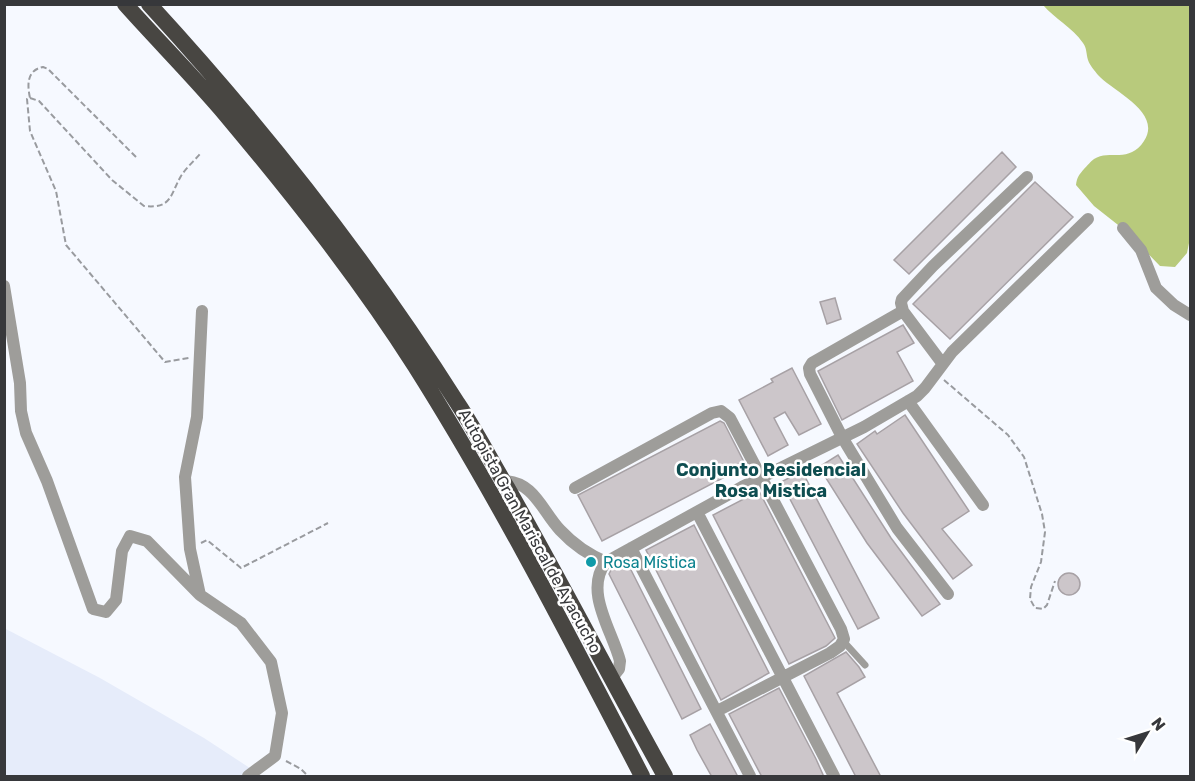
<svg xmlns="http://www.w3.org/2000/svg" width="1195" height="781" viewBox="0 0 1195 781" font-family="Rubik,sans-serif">
<style>
.built{fill:#e6ecfa}
.forest{fill:#b8ca7c}
.building{fill:#ccc6ca;stroke:#a7a1a5;stroke-width:1.5}
.lines{fill:none;stroke-linecap:round;stroke-linejoin:round}
.path{stroke:#999b9f;stroke-width:2;stroke-dasharray:6 3;stroke-linecap:butt}
.service{stroke:#9e9d9a;stroke-width:7}
.minor{stroke:#9e9d9a;stroke-width:12}
.trunk{stroke:#484642;stroke-width:16}
.culture-dot{fill:#0f9aa8;stroke:#fff;stroke-width:2}
.labels{text-anchor:middle;dominant-baseline:central;stroke-width:5;stroke-linejoin:round;paint-order:stroke}
.street-label{font-size:16px;fill:#37383b;stroke:#fff}
.culture-label{font-size:16px;fill:#0d838f;stroke:#fff;text-anchor:start}
.neighbourhood-label{font-size:18px;font-weight:bold;fill:#0e4d50;stroke:#fff}
</style>
<rect width="100%" height="100%" fill="#f6f9ff"/>
<path class="built" d="M4 628 100 678 204 738 262 776H5Z"/>
<path class="forest" d="M1043 5H1190V238L1187 253 1175 267 1160 266 1127 232 1094 206 1076 185C1077 177 1079 175 1084 169 1087 166 1091 161 1094 159 1110 149 1129 164 1144 141 1163 112 1112 91 1098 75 1095 71 1090 66 1088 60 1086 54 1087 48 1083 43 1072 27 1055 19 1043 5Z"/>
<path class="building" d="M1002 152 1016 167 909 274 894 260Z
M1035 182 1073 217 950 339 913 304Z
M835 298 841 319 827 324 820 302Z
M903 325 914 343 897 352 913 381 842 420 818 371Z
M792 368 821 424 799 435 785 412 774 418 788 445 768 456 739 400 773 382 771 379Z
M905 415 969 511 942 529 972 565 953 579 903 513 857 444 875 431 877 434Z
M720 421 724 423 746 466 602 541 578 495Z
M838 455 891 538 940 604 922 616 867 543 819 467Z
M802 471 879 618 858 629 781 482Z
M759 491 835 638 826 646 789 664 713 515Z
M694 525 769 673 721 700 646 550Z
M626 560 701 709 682 719 609 574 612 568Z
M1058 584a11 11 0 1 1 22 0a11 11 0 1 1-22 0Z
M846 652 859 667 865 677 837 693 881 777H856L804 676Z
M779 688 816 759 824 777H762L753 760 729 714Z
M710 724 718 739 738 777H712L697 750 690 735Z"/>
<g class="lines">
<path class="path" d="M30 98 39 101 112 180 144 206C172 209 170 195 181 176 186 168 194 161 200 154
M136 157 48 69 43 67C27 70 27 84 30 98L27 99 30 131 56 191 66 245 165 362 189 358
M944 380 1008 435 1024 457 1042 514 1045 532 1041 562 1031 587 1030 599 1035 608 1043 609 1047 605 1055 581
M201 543 207 540 241 568 328 523
M286 761 301 769 308 776"/>
<path class="service" d="M844 642 865 665"/>
<path class="minor" d="M1123 228 1141 250 1156 288 1174 305 1190 315
M4 286 20 383 21 411 26 433 47 481 93 609 106 612 116 600 122 551 130 536 147 541 200 595
M202 311 197 417 185 477 190 549 200 595 241 623 271 662 282 713 275 756 248 776
M903 311 812 363 809 368 810 374 842 437 897 528 948 594
M942 363 903 311 901 303 902 299 933 266 1027 177
M908 401 983 505
M503 481C534 481 542 511 560 530 573 544 589 555 606 562
M575 488 712 413 721 411 730 418 841 629 844 639 840 646 830 653 717 711
M697 512 834 776
M631 548 750 776
M611 679 619 669 620 661C613 632 583 591 606 562L742 487 864 427 917 396 925 388 952 352 1088 219"/>
<path class="trunk" d="M125 4C158 41 194 77 226 115 293 195 359 278 415 366 499 499 570 638 642 776
M149 4C263 128 368 262 458 404 476 431 491 461 508 489 562 584 612 681 665 776"/>
</g>
<circle class="culture-dot" cx="591" cy="562" r="6"/>
<g class="labels">
<g class="street-label">
<text transform="translate(530 531) rotate(61)">Autopista Gran Mariscal de Ayacucho</text>
</g>
<g class="culture-label">
<text x="603" y="562">Rosa Mística</text>
</g>
<g class="neighbourhood-label">
<text x="771" y="470">Conjunto Residencial<tspan x="771" dy="21">Rosa Mistica</tspan></text>
</g>
</g>
<rect width="1195" height="781" fill="none" stroke="#37383b" stroke-width="12"/>
<g transform="translate(1147 733) rotate(52)" stroke="#ffffff" stroke-width="4.5" paint-order="stroke">
<path d="M0-4.5L10 22L0 15L-10 22Z" fill="#37383b"/>
<text y="-9" font-size="16" font-weight="bold" text-anchor="middle" fill="#37383b">N</text>
</g>
</svg>
